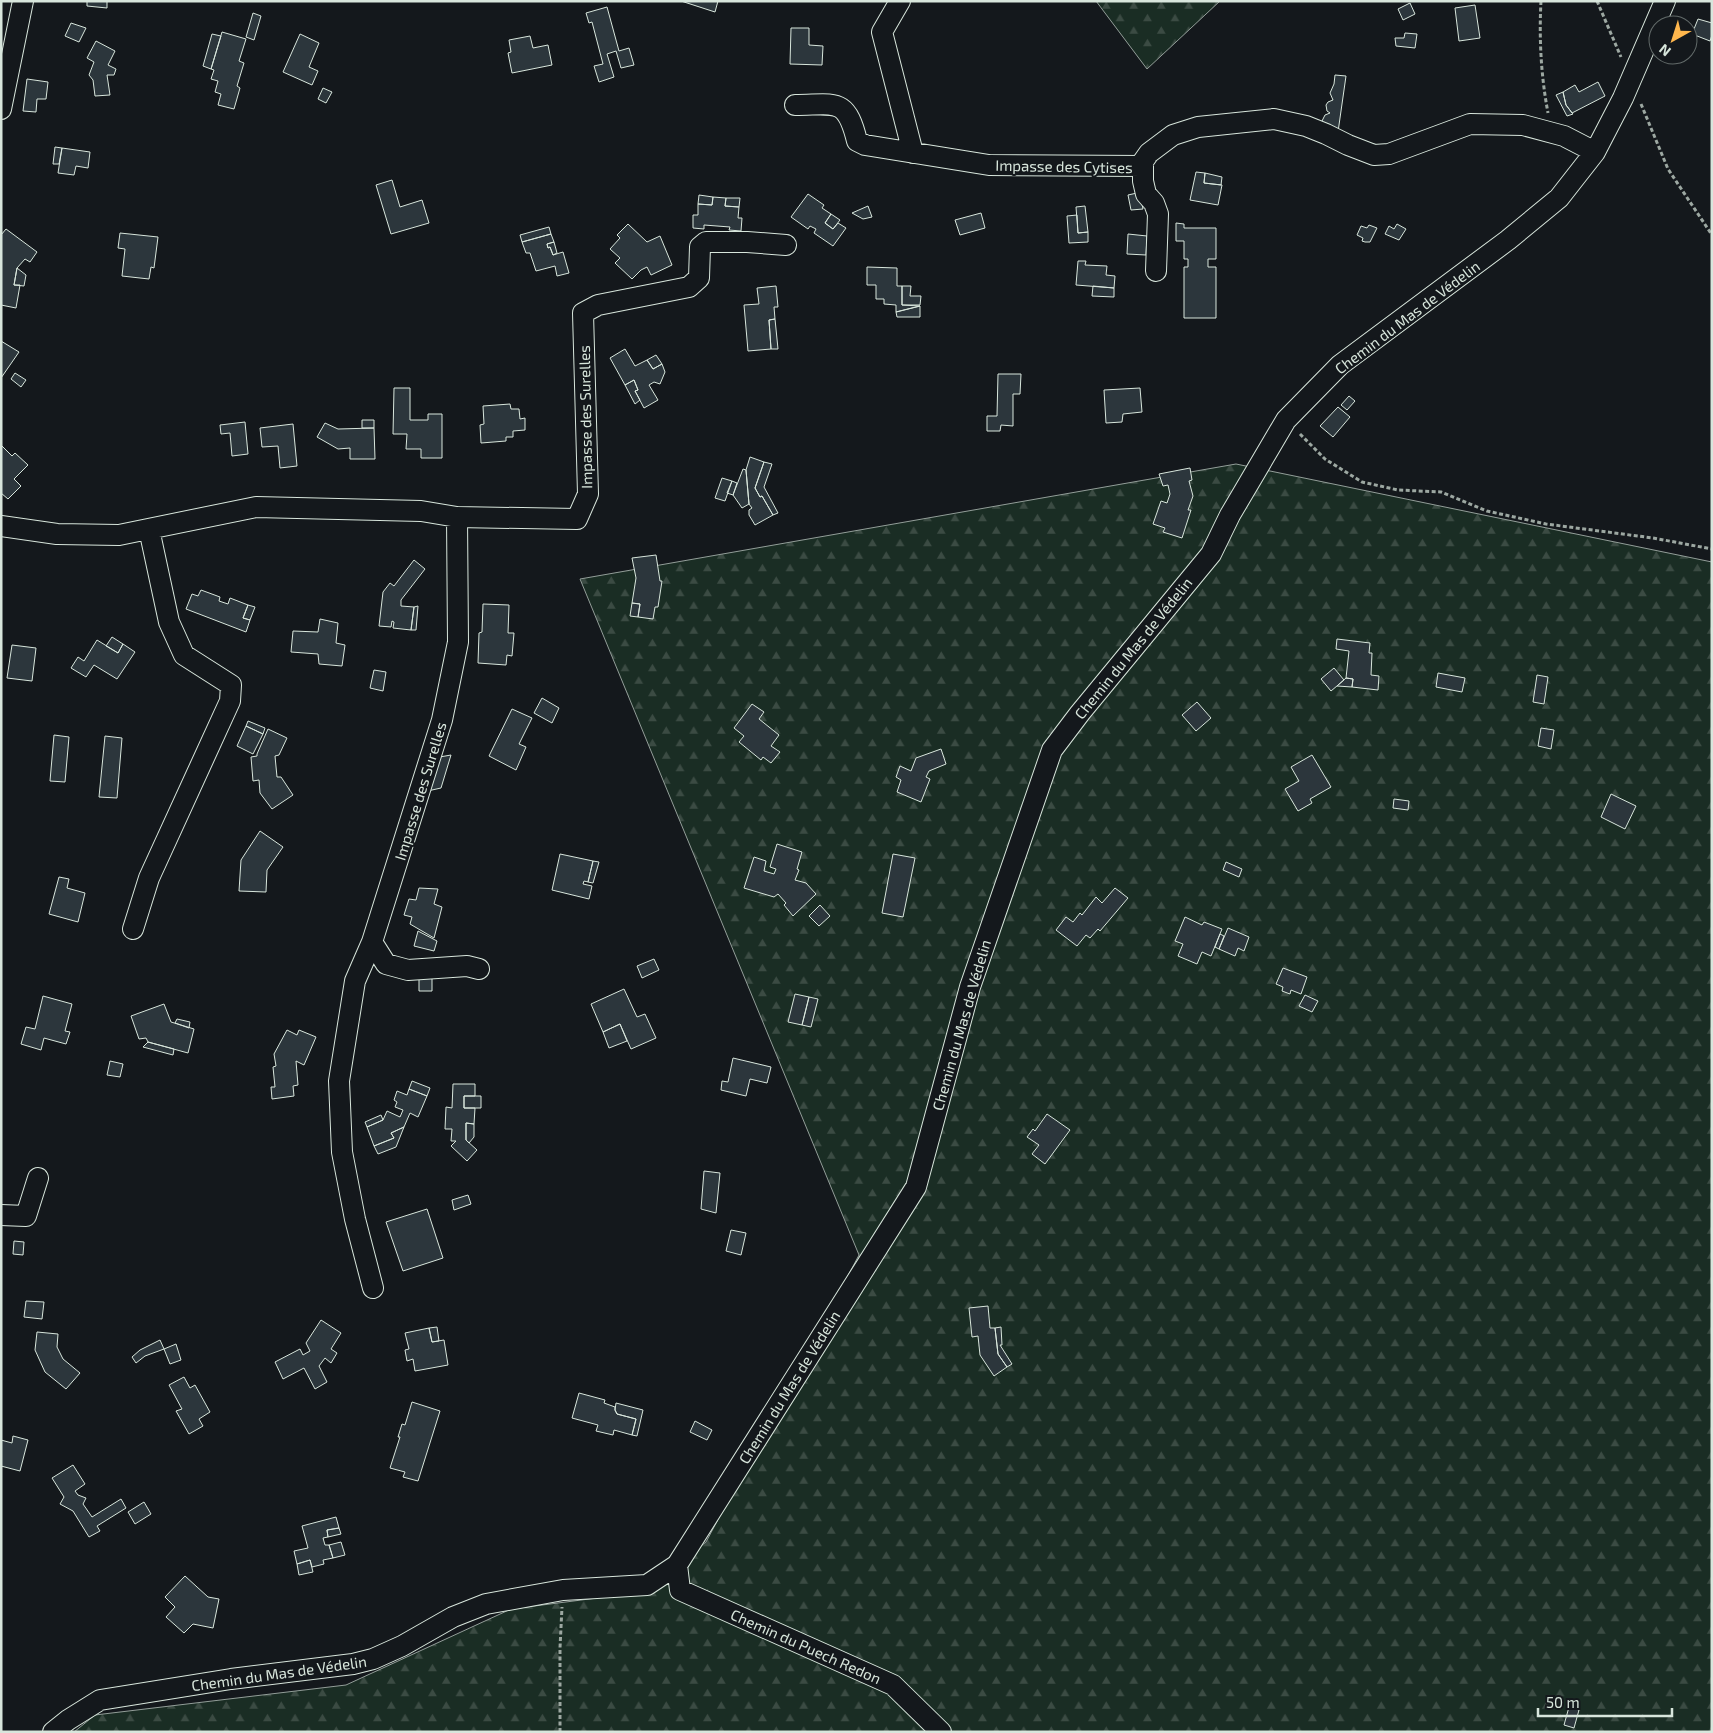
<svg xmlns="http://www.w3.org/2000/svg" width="1713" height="1733" viewBox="0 0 1713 1733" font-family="'Exo 2',sans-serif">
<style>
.forest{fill:url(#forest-firs);stroke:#939e99}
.building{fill:#2c363c;stroke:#d8e6dc}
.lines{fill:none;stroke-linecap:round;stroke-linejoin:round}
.minor-casing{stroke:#d8e6dc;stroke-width:22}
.path{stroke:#9da8a2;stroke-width:3;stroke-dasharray:4 2.5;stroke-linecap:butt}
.minor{stroke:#14181c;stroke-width:20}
.labels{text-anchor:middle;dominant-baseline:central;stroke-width:4;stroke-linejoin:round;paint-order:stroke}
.street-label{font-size:15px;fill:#d8e6dc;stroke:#14181c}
</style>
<defs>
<pattern id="forest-firs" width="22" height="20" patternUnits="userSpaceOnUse" patternTransform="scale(1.25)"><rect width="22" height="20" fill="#1a2d24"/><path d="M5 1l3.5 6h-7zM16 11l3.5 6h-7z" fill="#3b4b43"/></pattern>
</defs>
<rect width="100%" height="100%" fill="#14181c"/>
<path class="forest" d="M1096 1H1220L1147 69Z
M1236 464 1712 562V1732H74L95 1715 346 1685 511 1609 644 1592 706 1542 859 1255 580 579Z"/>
<path class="building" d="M87 1H107V8L87 6Z
M681 1H718L715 12Z
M1410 3 1415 14 1403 20 1398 9Z
M1475 5 1480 38 1459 41 1455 8Z
M607 7 619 51 629 48 634 65 621 68 616 51 607 54 614 77 599 82 594 66 603 64 592 22 589 23 586 13Z
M253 13 261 16 254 40 246 37Z
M1698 19 1712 23V35L1710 41 1692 34Z
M71 23 86 28 79 42 65 36Z
M791 28H809V45L823 46 822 65 790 64Z
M222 32 246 39 239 61 244 63 237 86 240 88 234 109 218 105 221 94 215 92 218 81 211 79 214 70 211 69Z
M1405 33 1417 34 1415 48 1396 46 1395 38H1404Z
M212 34 221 36 211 69 203 66Z
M300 34 319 43 309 67 318 71 312 85 283 72Z
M530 36 533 48 548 45 552 65 512 73 508 53 511 52 509 40Z
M96 41 115 51 108 65 116 69 114 75H107L110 95 95 96 93 80 89 75 94 62 87 58Z
M1335 75 1346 76 1338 132 1321 123 1325 115 1330 113 1327 111 1326 105 1328 102 1333 100 1330 93 1334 84Z
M27 79 48 82 46 99H37L36 112 23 111Z
M1598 82 1605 96 1572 113 1566 105 1563 92 1575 85 1579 92Z
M323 88 332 92 326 103 318 99Z
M1563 92 1566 105 1573 114 1567 116 1556 95Z
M55 147 62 148 59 164H53Z
M62 148 90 152 88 168 76 166 74 175 58 173Z
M1196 172 1205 173 1204 183 1222 185 1218 205 1190 200Z
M1205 173 1222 177 1221 185 1204 183Z
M392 180 400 207 422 200 429 223 391 234 376 185Z
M1137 193 1141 199 1143 209 1131 210 1128 195Z
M808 194 824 205 822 208 831 214 825 223 833 229 838 223 846 228 833 246 814 233 816 229 810 226 808 229 791 217Z
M699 195 713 197 712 205 698 204Z
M713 197 726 198 725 206 739 207 738 218H742L741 231 729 230 730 227 704 225V229L693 228V215H698V204L712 205Z
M726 198H740L739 207 725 206Z
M868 206 872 217 863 219 852 213Z
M1085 206 1088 232 1078 233 1076 207Z
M981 213 985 228 960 235 955 220Z
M831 214 840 220 833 229 825 223Z
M1077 215 1078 233 1088 232V242L1069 243 1067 216Z
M1176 223 1184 224V228H1216V259H1208V267H1216V318H1184V267H1188V259H1184V241H1176Z
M628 224 647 242 660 236 672 265 651 275 647 267 641 270 632 279 615 263 620 258 610 249 620 238 617 235Z
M1397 224 1406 229 1399 240 1385 234 1389 226 1394 229Z
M1369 225 1377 228 1370 242H1365L1362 241 1363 238 1357 235 1361 226 1367 228Z
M549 227 551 234 522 242 520 235Z
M6 229 37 252 30 262 25 259 17 268 14 285H20L16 308 1 305V235Z
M120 233 158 237 154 268 151 267 149 279 122 276 125 249 118 248Z
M551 234 554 242 547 244 548 248 550 247 553 255 563 252 569 273 557 276 555 266 536 271 530 253H526L522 242Z
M1128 234 1147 236 1146 255 1127 254Z
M554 242 557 253 553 255 550 247 548 248 547 244Z
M1078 261H1086L1085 265 1107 266 1106 275 1115 276 1114 288 1076 285Z
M867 267 897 268V286H902V305L920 306 896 312V305L884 304V299H876V285H867Z
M17 268 26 275 24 286 14 285Z
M776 286 778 307H774L775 319 769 320 771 349 748 351 744 305 759 304 757 288Z
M902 286H911L910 296H921L920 305H902Z
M1093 286 1114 288V297L1092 296Z
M920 306V317H897L896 312Z
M775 319 778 349H771L769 320Z
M1 341 19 352 1 378Z
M625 349 635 366 647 360 653 369 662 364 665 372 660 384 654 382 649 385 658 400 644 408 635 391 638 390 634 380 625 385 610 358Z
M656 355 662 364 653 369 647 360Z
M15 373 26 380 21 387 11 379Z
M998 374H1021L1020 394H1013V426L1001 425 1000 431H987V416H997Z
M634 380 638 390 635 391 640 400 635 404 625 385Z
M394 388H410V420H428V414H442V458H421V449H406L407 434H393Z
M1140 388 1142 412 1123 414 1122 422 1106 423 1104 390Z
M1349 396 1355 401 1347 410 1341 405Z
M510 404 511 409H519L520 419 525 418V430L513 431V437H506V441L481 443 480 425 484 424 483 406Z
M1338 407 1350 417 1333 437 1320 426Z
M362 420H374V428H362Z
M245 422 248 454 232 456 230 433 221 434 220 425Z
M325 423 338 429 374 428 375 459H350V448L338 449 317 437Z
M293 424 297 466 280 468 278 446 262 447 260 428Z
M1 445 12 456 15 453 28 465 14 479 21 486 8 499 1 493Z
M750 457 764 462 755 488 760 497 762 496 773 515 755 525 749 515V510L752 508 749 504 746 470Z
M764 462 772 464 764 487 778 513 773 515 762 496 760 497 755 488Z
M1190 468 1192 480 1189 481 1193 496 1188 510H1191L1182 538 1163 532 1165 528 1153 524 1161 501 1167 503 1170 494 1168 485 1163 486 1159 474Z
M743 469 746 470 749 504 742 508 733 495Z
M722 478 732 481 725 501 715 498Z
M732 481 737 483 733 495 727 493Z
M656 555 660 581H662L658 607H655L653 619 638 617 640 604 632 603 636 578 632 558Z
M414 560 425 569 401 600V606L414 607 411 630 393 628 394 622 392 621 391 627 379 626 383 592 390 583 394 586Z
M201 590 220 597 219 601 228 604 230 598 248 605 243 618 250 620 246 632 186 609 192 594 198 596Z
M632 603 640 604 638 617 630 616Z
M483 604 509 605 508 633H514L512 656 507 655 506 665 478 663 479 633 482 632Z
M248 605 255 607 250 620 243 618Z
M418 606 416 630H411L414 607Z
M320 619 338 623 336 643 345 645 342 666 319 664 318 654 291 652 293 631 318 632Z
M112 637 123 644 118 653 106 646Z
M1337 639 1370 643 1369 653H1372L1371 675 1379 676 1378 690 1352 687 1353 679 1346 678 1349 651 1336 649Z
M97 640 118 653 123 644 135 652 117 679 94 665 86 677 71 668 78 657 84 661Z
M12 645 36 648 32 681 7 678Z
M1334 668 1344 680 1331 691 1321 679Z
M374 670 386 672 383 691 370 688Z
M1438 673 1465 678 1462 692 1436 687Z
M1537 675 1548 677 1544 704 1533 702Z
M1346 678 1353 679 1352 687 1337 686Z
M542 698 559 708 552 723 534 713Z
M1197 702 1211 718 1196 731 1182 715Z
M752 704 764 712 759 719 779 735 771 746 780 752 771 763 763 757 761 760 739 742 744 736 734 728Z
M512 709 532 718 519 744 526 747 516 770 489 756Z
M248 721 265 728 263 734 246 726Z
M246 726 263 734 253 754 237 746Z
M1541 728 1554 730 1551 749 1538 746Z
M268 729 287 738 279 755 275 756 277 777H281L293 795 272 809 260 793 259 780 253 781 251 757 257 756V754Z
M54 735 69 737 65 782 50 781Z
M105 736 122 738 117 798 99 797Z
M941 749 946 764 929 771 926 777 930 779 921 802 897 792 901 780 896 777 900 766 911 771 916 758Z
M451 755 441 788 423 792 434 758Z
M1312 755 1331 787 1310 799 1312 803 1298 811 1285 789 1299 781 1291 767Z
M1611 794 1636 806 1625 829 1601 817Z
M1394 799 1409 801 1408 810 1393 808Z
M260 831 283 847 267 870 266 892 239 891 241 860Z
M777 844 802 852 797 869 799 870 795 880 806 883 816 894 793 916 784 905 786 903 778 894 774 897 744 888 754 857 766 861 764 871 774 874 776 869 770 867Z
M560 854 593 861 588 882 584 881 583 884 592 886 589 899 552 890Z
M893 854 915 858 903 917 882 913Z
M593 861 599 862 593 883 588 882Z
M1226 862 1242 869 1239 877 1223 870Z
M59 877 69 879 67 888 85 893 78 922 49 914Z
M419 888 438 889 434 904 442 907 434 938 410 924 412 917 404 915 409 899 416 900Z
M1115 888 1128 898 1100 931 1098 929 1090 938 1086 935 1077 946 1056 930 1066 917 1073 922 1080 913 1082 915 1096 897 1102 903Z
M820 905 830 916 819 926 809 916Z
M1185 917 1202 925 1204 922 1222 929 1211 956 1202 952 1197 964 1178 956 1183 944 1175 941Z
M1228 928 1249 937 1244 951 1238 948 1235 956 1219 949Z
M418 931 437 941 434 951 414 946Z
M1220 934 1224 936 1219 949 1215 947Z
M654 959 659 970 642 978 637 966Z
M1283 968 1307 977 1301 994 1291 990 1290 994 1282 991 1283 987 1276 984Z
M419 977H432V991H419Z
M624 989 637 1017 645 1014 656 1038 631 1049 620 1024 603 1032 591 1004Z
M795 994 809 997 802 1025 788 1022Z
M1305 995 1318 1001 1312 1012 1299 1006Z
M43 996 72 1004 65 1031 70 1032 66 1044 44 1038 41 1050 21 1044 26 1027 35 1029Z
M809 997 818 999 811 1027 802 1025Z
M164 1004 171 1022 194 1029 188 1053 148 1042 146 1038 139 1039 131 1016Z
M177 1019 190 1022 189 1028 175 1023Z
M620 1024 627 1041 609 1048 603 1032Z
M287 1030 297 1035 299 1030 316 1037 304 1065 296 1061 298 1085 293 1086 294 1096 272 1099 271 1087H275L273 1067 276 1066 274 1054Z
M148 1042 174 1049 173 1055 143 1047Z
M733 1058 771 1067 767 1083 750 1079 746 1096 721 1090 722 1081 728 1082Z
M110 1061 123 1064 120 1077 107 1075Z
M412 1081 430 1088 427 1096 409 1089Z
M453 1084H475V1096H464V1108H475L474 1124 466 1123V1140L477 1150 467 1161 451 1146 456 1141H451L452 1129H445L446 1107 452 1108Z
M409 1089 427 1096 418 1117 410 1113 404 1127 391 1133 394 1138 374 1146 367 1127 383 1120 387 1111 400 1117 403 1110 395 1107 397 1102 394 1100 397 1091 407 1095Z
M464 1096H481V1108H464Z
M1047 1114 1070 1130 1045 1164 1032 1154 1039 1145 1027 1137 1033 1129 1035 1131Z
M381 1115 383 1120 367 1127 365 1122Z
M466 1123 474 1124V1137L469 1143 466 1140Z
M404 1127 396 1147 378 1154 374 1146 394 1138 391 1133Z
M704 1171 720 1173 716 1213 701 1209Z
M468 1195 471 1204 454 1210 452 1200Z
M427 1209 443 1258 403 1271 386 1222Z
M731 1230 746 1233 741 1255 726 1251Z
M14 1241 24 1242 23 1255 13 1254Z
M26 1301 44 1302 42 1319 24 1317Z
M988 1306 990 1328H995L998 1354 1007 1367 994 1376 980 1355 978 1336 972 1337 969 1308Z
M321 1320 341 1333 331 1349 337 1353 331 1363 325 1358 319 1366 327 1382 315 1389 304 1368 283 1379 275 1362 300 1349 303 1355 310 1351 306 1343Z
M437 1327 439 1341 432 1342 429 1328Z
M1001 1327 1002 1345H1000L1012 1364 1007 1367 998 1354 995 1328Z
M429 1328 432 1342 444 1340 448 1365 415 1371 413 1359 407 1361 405 1350 409 1349 405 1333Z
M37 1332 58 1334 57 1347 63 1359 80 1373 66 1389 45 1372 35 1350Z
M160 1340 164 1349 145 1356 136 1363 132 1357 140 1350Z
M176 1344 181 1360 170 1364 164 1349Z
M184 1377 190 1388 195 1385 210 1412 199 1419 203 1426 189 1434 176 1411 182 1409 169 1385Z
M579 1393 605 1400 604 1403 615 1407V1410L617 1414 636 1419 632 1435 614 1430 613 1435 596 1431 598 1425 572 1418Z
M412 1402 440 1411 418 1481 403 1477 405 1472 390 1468 400 1437H398L402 1424 405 1425Z
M616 1403 643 1410 637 1436 632 1435 636 1419 617 1414 615 1410Z
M695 1421 712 1430 707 1440 690 1432Z
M13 1436 28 1440 20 1471 1 1466V1440L12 1443Z
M73 1465 85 1484 75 1491 78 1495 86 1498 83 1504 92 1517 121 1499 126 1508 97 1526 100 1531 89 1537 73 1511 60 1504 64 1497 52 1478Z
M144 1502 151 1514 135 1524 128 1512Z
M336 1517 339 1528 327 1530 328 1537 323 1538 325 1545H329L333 1558 323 1560 324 1564 312 1567 310 1560 297 1564 294 1551 308 1548 302 1526Z
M339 1528 341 1534 328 1537 327 1530Z
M341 1542 345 1555 333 1558 329 1545Z
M310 1560 313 1572 299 1575 297 1564Z
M185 1576 208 1597 219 1599 213 1628 193 1624 184 1633 166 1617 175 1607 165 1597Z
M1569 1707 1579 1710 1574 1728 1564 1725Z"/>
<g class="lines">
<defs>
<path id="minor" d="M900 1 882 32 913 153
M795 105C835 105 846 96 857 141L865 145 989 165 1143 166 1142 163 1149 153 1173 135 1198 127 1274 119 1306 126 1326 134 1348 145 1374 155 1389 154 1470 124 1523 125 1564 136 1595 152
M1 109 23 1
M1143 166V181L1146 194 1154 203 1158 214 1156 271
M457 517 458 642 442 720 372 942 386 964 408 970 467 966 479 969
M1 526 57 534 119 535 256 507 421 511 457 517 577 519 588 494 583 313 598 305 689 287 699 278 700 247 706 242H747L786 245
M133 929 149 878 230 701 231 685 184 655 169 622 149 529
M372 942 355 981 339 1081 342 1152 355 1219 373 1288
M1 1215 26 1216 38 1178
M677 1565 680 1590 893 1685 941 1732
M53 1732 68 1720 100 1700 231 1679 353 1664 373 1659 402 1646 453 1617 486 1604 563 1590 647 1585 677 1565 916 1187 970 987 1052 750 1080 713 1211 554 1230 515 1286 420 1340 365 1508 240 1559 198 1595 152 1623 98 1665 1"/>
</defs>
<use href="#minor" class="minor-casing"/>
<path class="path" d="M1541 1C1539 39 1541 76 1548 113
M1597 1 1621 57
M1641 104 1668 169 1712 235
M1300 434 1325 459 1362 482 1398 490 1441 492 1487 511 1546 524 1653 538 1712 549
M560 1732V1648L562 1607"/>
<use href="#minor" class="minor"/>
</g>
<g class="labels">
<g class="street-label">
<text transform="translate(1064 166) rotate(1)">Impasse des Cytises</text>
<text transform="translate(1407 317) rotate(-37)">Chemin du Mas de Védelin</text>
<text transform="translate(585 417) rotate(-91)">Impasse des Surelles</text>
<text transform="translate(1133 648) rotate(-51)">Chemin du Mas de Védelin</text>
<text transform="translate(420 791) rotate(-73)">Impasse des Surelles</text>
<text transform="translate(961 1025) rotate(-74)">Chemin du Mas de Védelin</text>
<text transform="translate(789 1387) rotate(-58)">Chemin du Mas de Védelin</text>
<text transform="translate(806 1646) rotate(24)">Chemin du Puech Redon</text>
<text transform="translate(279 1673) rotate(-8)">Chemin du Mas de Védelin</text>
</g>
</g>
<rect width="1713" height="1733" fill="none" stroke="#d8e6dc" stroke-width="5"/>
<g transform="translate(1673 40) rotate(219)"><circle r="24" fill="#14181c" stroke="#626a69"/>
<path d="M0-4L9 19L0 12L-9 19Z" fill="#ffb74d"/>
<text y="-8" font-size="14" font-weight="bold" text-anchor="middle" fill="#d8e6dc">N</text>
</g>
<path d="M1538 1708v8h134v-8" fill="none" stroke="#d8e6dc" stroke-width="2.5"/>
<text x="1546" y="1708" font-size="15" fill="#d8e6dc" stroke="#14181c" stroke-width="4" paint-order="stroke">50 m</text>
</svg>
